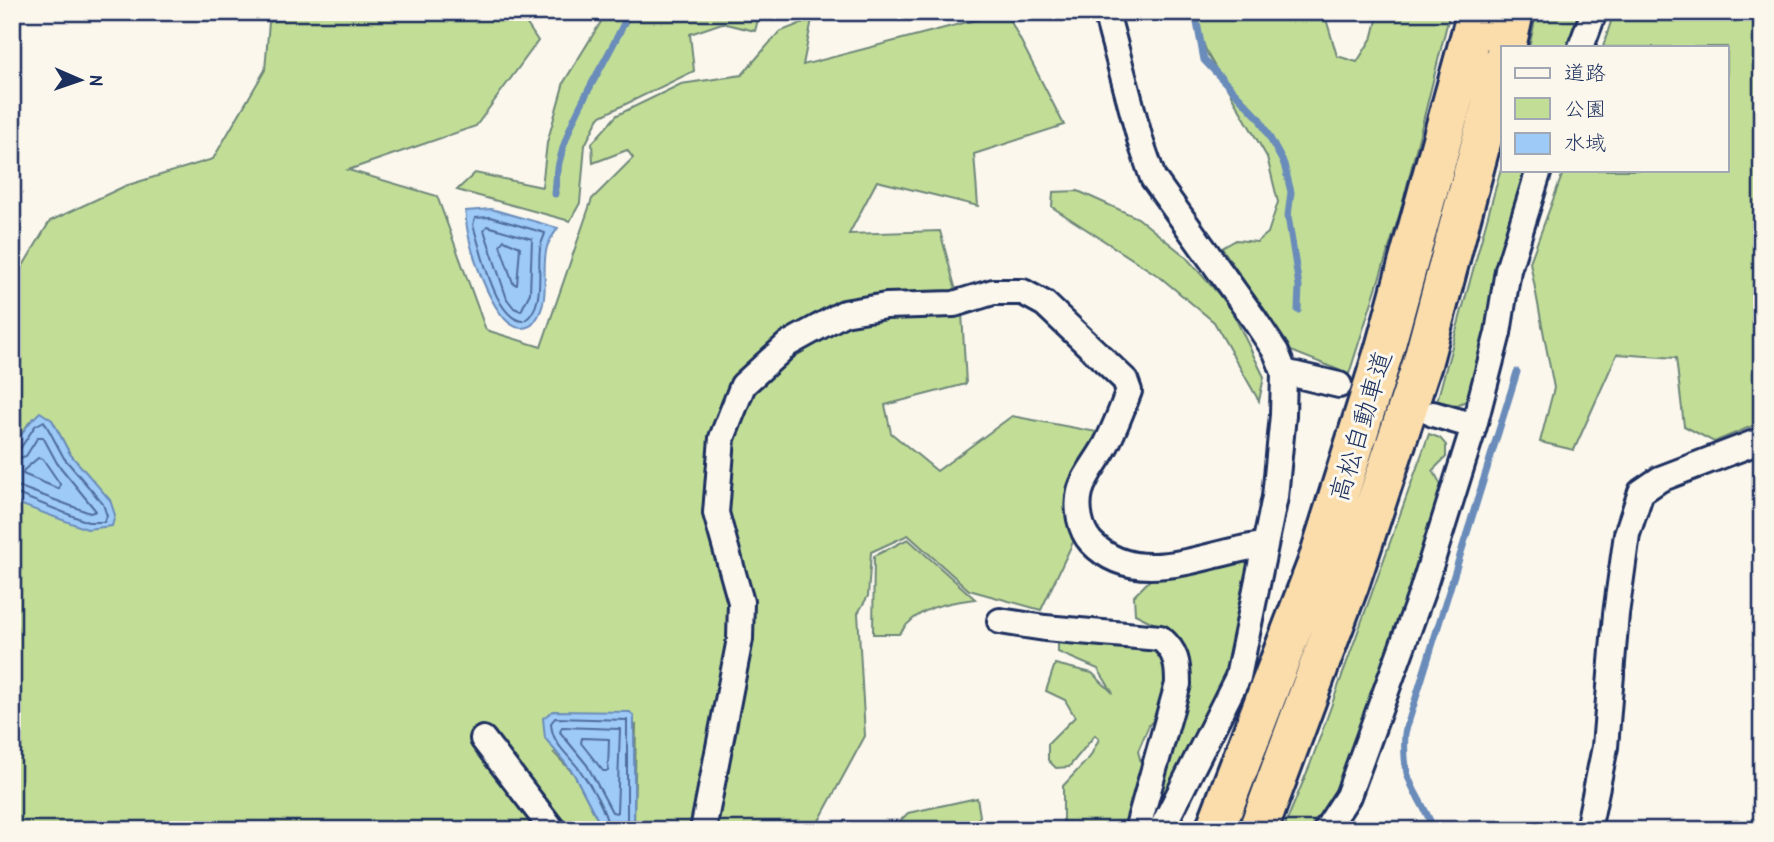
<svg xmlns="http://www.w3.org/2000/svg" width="1774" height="842" viewBox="0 0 1774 842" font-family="'Patrick Hand','Klee One',sans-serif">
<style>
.green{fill:#c2de96;stroke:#6e867a;stroke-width:2}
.water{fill:#9ecaf8;stroke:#6a8cba;stroke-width:2}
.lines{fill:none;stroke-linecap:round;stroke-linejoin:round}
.shore{stroke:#4f6d9c;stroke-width:2}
.stream{stroke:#6a8cba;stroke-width:7}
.minor-casing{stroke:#1b2f5e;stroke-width:30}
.motorway-casing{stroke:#1b2f5e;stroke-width:44}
.minor{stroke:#fbf7ec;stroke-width:24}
.motorway{stroke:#fbddab;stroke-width:38}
.labels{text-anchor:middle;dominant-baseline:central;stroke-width:6;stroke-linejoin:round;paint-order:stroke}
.street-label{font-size:26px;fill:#1b2f5e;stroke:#fbf7ec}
</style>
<rect width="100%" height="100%" fill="#fbf7ec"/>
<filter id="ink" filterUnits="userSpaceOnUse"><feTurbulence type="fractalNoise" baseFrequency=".0143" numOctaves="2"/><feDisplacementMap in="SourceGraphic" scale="14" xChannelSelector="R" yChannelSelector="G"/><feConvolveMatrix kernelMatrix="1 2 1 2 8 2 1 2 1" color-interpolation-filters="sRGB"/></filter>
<g filter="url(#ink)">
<path class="green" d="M305 12H519L538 41 476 126 348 170 437 196 486 330 541 347 592 199 633 158 627 150 593 163 592 143 617 115 681 84 742 75 779 32 812 19 803 65 1006 12 1064 125 974 154 978 206 877 181 849 234 940 231 962 313 966 384 885 405 891 433 937 471 1012 416 1102 433 1075 538 1041 610 969 590 908 535 871 552 868 596 858 613 865 736 814 830H634L636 725 554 753 574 774 603 830H12V497L20 504 88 478 70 454 52 420 30 421 12 449V370L17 357 15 279 50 221 125 186 213 159 265 70 269 22Z
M607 12H760L755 31 722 23 690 34 694 71 599 117 585 145 580 203 570 221 457 190 475 173 542 187 547 143 564 82Z
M1191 12H1324L1337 56 1357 62 1373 36 1379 12H1450L1401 210 1349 374 1291 351 1222 248 1236 240 1257 242 1268 233 1278 202 1267 157 1208 55Z
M1537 12H1585L1573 47H1529Z
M1614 12H1762V422L1714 442 1684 426 1676 358 1617 354 1574 450 1540 442 1554 388 1530 262 1564 170H1727V47H1603Z
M1503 161V170H1527L1519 189 1473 398 1457 405 1437 401Z
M1078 191 1138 218 1185 256 1230 307 1264 377 1259 401 1214 322 1160 277 1052 207 1053 192Z
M1429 434 1440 438 1446 445V457L1433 470 1442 487 1435 516 1366 715 1332 801 1316 830H1283L1310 765Z
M908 539 975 599C944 603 918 607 899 634H873L874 556Z
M1247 553 1252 572 1226 684 1197 730 1152 830H1146L1182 708 1163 628 1135 614 1134 596 1154 576Z
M1067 637 1160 650 1172 672 1165 707 1149 725 1138 751 1143 771 1128 830H1073L1063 821V786L1090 757 1099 739 1095 735 1069 767 1056 768 1048 760V744L1075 717 1065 700 1046 691 1055 664 1092 673 1113 693 1098 669 1058 652V640Z
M977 798 980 816 969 830H891L908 813Z"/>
<path class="water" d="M491 209 558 228C554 234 549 240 547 247 540 271 552 298 535 321 532 326 526 328 521 328 493 328 463 235 466 211Z
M40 412 52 420 70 454 110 500 115 515 112 526 87 529 19 504 12 497C12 460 10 439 40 412Z
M553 711 630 712 634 717V830H603L574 774 545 738 543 718Z"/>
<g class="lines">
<path class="shore" d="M490 217 545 233C544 239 540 243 540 249 537 270 546 307 524 321 495 321 481 249 473 225L475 218Z
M487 226 532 239 530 293 521 311 514 308 507 299 484 230Z
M504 240 520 247 517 285 513 283 500 245Z
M12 451 20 449 35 426 44 421 64 458 103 504 107 516 104 522H88L12 492
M38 458 43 459 60 484 59 489 23 474 24 470Z
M12 460 26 456 38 437H43L57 463 96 511 90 513 12 484
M562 727 620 729 617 813 612 812 587 765 560 732Z
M582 738 609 739 608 771H603L581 743Z
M609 830C606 810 591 785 579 769 567 753 552 744 551 723L555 718 627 720V830"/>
<path class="stream" d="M1195 12 1204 60 1259 118 1284 164 1291 192 1288 216 1299 286 1298 310
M555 194C557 126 603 73 629 12
M1434 830C1416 785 1402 788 1405 733L1517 372"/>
<defs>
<path id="minor" d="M1106 12 1141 143 1153 178 1254 319 1276 352 1284 372 1283 415 1275 497 1238 677 1161 830
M1581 47 1594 12
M1284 372 1339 385
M1433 414 1474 426
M1000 621 1045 628 1160 638C1176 651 1178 663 1178 684L1137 830
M483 739 553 830
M703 830 740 639 741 602 716 513 722 438 743 385 788 344 844 313 886 306 954 304 993 292H1023L1045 304 1125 380 1129 391C1122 409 1115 428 1106 445 1098 460 1084 476 1080 492 1076 508 1080 530 1091 542 1137 591 1209 551 1264 545
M1326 830 1348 796 1422 592 1474 426 1498 333 1508 270 1539 170
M1588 830 1605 747 1616 614 1627 534 1641 492 1660 479 1762 440"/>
<path id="motorway" d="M1506 47 1514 12
M1215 830 1317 564 1385 348 1477 12
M1258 830 1349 585 1422 364 1503 60"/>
</defs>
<use href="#minor" class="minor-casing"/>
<use href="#motorway" class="motorway-casing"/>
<use href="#minor" class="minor"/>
<use href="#motorway" class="motorway"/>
</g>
</g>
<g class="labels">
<g class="street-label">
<text transform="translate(1360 426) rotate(-73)">高松自動車道</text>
</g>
</g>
<rect width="1774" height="842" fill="none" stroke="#fbf7ec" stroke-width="42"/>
<rect x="21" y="21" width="1732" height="800" fill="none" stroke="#1b2f5e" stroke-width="2.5" filter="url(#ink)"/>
<rect x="1501" y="46" width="228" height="126" fill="#fbf7ec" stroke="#a1a7b3" stroke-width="2"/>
<rect x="1515" y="68" width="35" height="10" fill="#fbf7ec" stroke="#a1a7b3" stroke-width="2"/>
<text x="1564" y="80" font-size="21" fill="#1b2f5e">道路</text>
<rect x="1515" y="98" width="35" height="21" fill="#c2de96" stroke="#a1a7b3" stroke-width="2"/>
<text x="1564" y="116" font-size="21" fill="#1b2f5e">公園</text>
<rect x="1515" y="133" width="35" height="21" fill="#9ecaf8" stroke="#a1a7b3" stroke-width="2"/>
<text x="1564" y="150" font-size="21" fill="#1b2f5e">水域</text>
<g transform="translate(80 80) rotate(92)" stroke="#fbf7ec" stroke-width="5" paint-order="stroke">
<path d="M0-5L12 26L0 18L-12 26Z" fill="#1b2f5e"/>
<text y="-10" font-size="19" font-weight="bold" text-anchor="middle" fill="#1b2f5e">N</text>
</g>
</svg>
